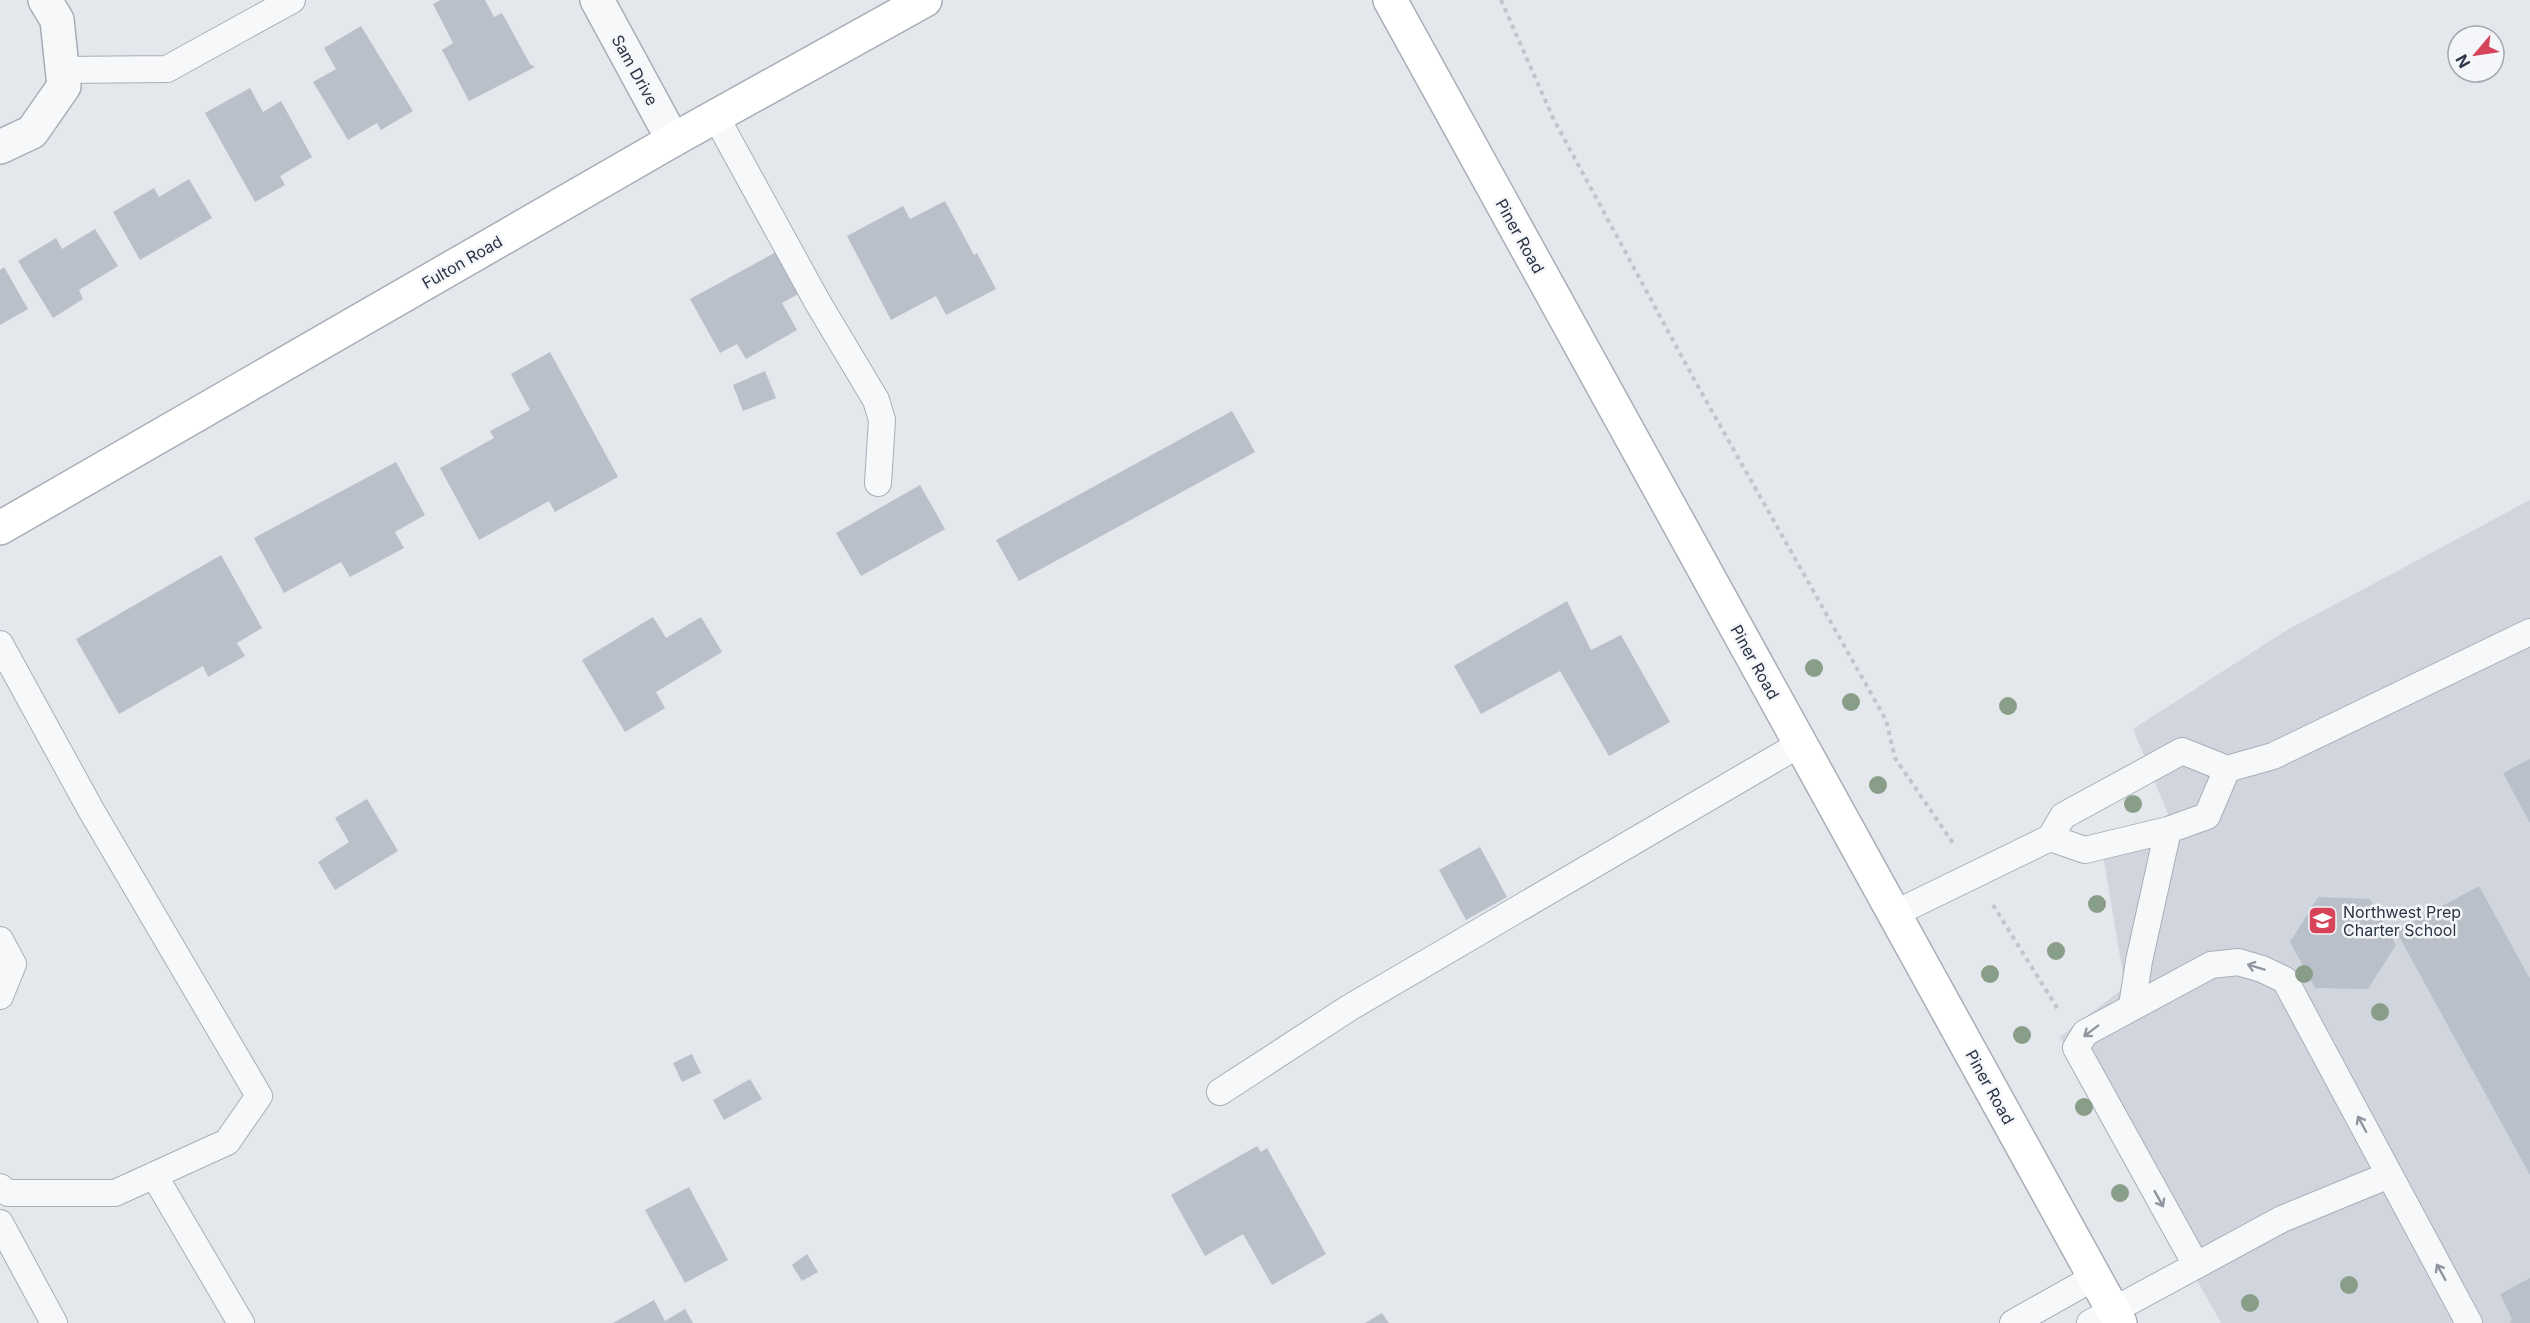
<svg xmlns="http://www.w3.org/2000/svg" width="2530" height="1323" viewBox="0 0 2530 1323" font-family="Inter,sans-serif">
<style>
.built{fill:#d1d6de}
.building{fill:#bac0ca}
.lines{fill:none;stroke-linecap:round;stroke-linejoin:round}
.lane-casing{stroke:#a8aeb7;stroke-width:28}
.street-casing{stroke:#a8aeb7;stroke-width:36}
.secondary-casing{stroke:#a8aeb7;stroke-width:36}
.path{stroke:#c2c5cb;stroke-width:4;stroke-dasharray:4.5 4.5;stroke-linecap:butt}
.lane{stroke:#f7f8fa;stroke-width:26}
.street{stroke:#f7f8fa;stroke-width:33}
.secondary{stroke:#fff;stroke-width:33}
.tree{fill:#899e88}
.oneway{stroke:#9096a0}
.labels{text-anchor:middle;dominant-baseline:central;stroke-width:5;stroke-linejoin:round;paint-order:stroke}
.street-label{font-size:16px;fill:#2a3446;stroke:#f4f6f9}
.poi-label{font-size:16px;fill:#2a3446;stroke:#f4f6f9;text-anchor:start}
</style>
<rect width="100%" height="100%" fill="#e4e7ec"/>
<path class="built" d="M2530 500V1323H2221L2060 1037 2125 987 2103 855 2172 824 2133 729 2287 630Z"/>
<path class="building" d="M441 0H485L494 17 502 13 530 64 535 67 469 101 442 50 453 43 433 4Z
M361 26 413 111 381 130 377 123 348 140 313 82 336 69 324 48Z
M250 88 263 112 281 101 312 157 280 176 285 185 255 202 205 113Z
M189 179 212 218 140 260 113 212 154 188 159 197Z
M945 201 974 255 977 253 996 289 946 315 936 296 891 320 847 236 903 206 910 219Z
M95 229 118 266 79 290 83 299 53 318 18 261 56 238 62 249Z
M778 251 800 293 782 303 797 330 746 359 737 344 720 353 690 299Z
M4 267 28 309 0 325V270Z
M550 352 618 477 555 512 549 501 479 540 440 468 494 438 490 431 530 410 511 374Z
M765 371 776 398 743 411 733 385Z
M1232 411 1255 452 1019 581 996 540Z
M396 462 425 515 395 532 404 548 350 577 341 562 284 593 254 538Z
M920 485 945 529 861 576 836 533Z
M221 555 262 628 237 643 245 656 208 677 203 666 119 714 76 639Z
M1567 601 1591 650 1621 635 1670 722 1609 756 1560 671 1481 714 1454 666Z
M653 617 666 638 701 617 722 652 656 692 665 708 625 732 582 660Z
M2530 759V823L2503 773Z
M367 799 398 851 335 890 318 862 349 842 335 818Z
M1480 847 1507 897 1466 920 1439 870Z
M2479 886 2530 979V1175L2396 931Z
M2318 897 2370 899 2396 945 2368 989 2315 988 2290 942Z
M692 1054 701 1073 682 1082 673 1063Z
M750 1079 762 1099 724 1120 713 1100Z
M1257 1146 1261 1152 1267 1148 1326 1254 1272 1285 1243 1234 1205 1256 1171 1195Z
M689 1187 728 1260 685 1283 645 1210Z
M807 1254 818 1272 802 1281 792 1265Z
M2530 1278V1323H2510L2512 1319 2500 1294Z
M654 1300 665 1321 685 1309 693 1323H613Z
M1382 1313 1389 1323H1365Z"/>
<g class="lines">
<defs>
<path id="lane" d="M62 70 167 69 292 0
M716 117 818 303 876 400 882 420 878 483
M0 644 91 810 259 1096 227 1142 115 1193H8L0 1187
M2050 838 2085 850 2168 830 2207 816 2227 769
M1894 914 2050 838 2063 816 2182 751 2227 769 2273 756 2530 632
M0 940 13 964 0 996
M2132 1006 2139 961 2168 830
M1220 1092 1349 1008 1800 744
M154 1175 241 1323
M0 1223 54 1323
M2196 1265 2076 1048 2085 1033 2211 965 2238 962 2262 969 2285 980 2469 1323
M2013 1323 2095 1277
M2090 1323 2282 1219 2389 1175"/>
<path id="street" d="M597 0 673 140
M0 147 32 132 64 86 57 20 45 0"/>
<path id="secondary" d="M1390 0 2120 1323
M0 528 673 140 925 0"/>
</defs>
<use href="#lane" class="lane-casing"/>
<use href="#street" class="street-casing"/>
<use href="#secondary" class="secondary-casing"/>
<path class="path" d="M1501 0 1553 118 1695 381 1886 720 1895 758 1955 846
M1993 905 2059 1011"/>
<use href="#lane" class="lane"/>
<use href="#street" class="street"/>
<use href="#secondary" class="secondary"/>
</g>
<g class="tree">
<circle cx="1814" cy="668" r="9"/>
<circle cx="1851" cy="702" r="9"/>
<circle cx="2008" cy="706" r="9"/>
<circle cx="1878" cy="785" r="9"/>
<circle cx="2133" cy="804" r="9"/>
<circle cx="2097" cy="904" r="9"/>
<circle cx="2056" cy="951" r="9"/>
<circle cx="1990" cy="974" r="9"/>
<circle cx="2304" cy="974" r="9"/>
<circle cx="2380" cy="1012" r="9"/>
<circle cx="2022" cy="1035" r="9"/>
<circle cx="2084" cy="1107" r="9"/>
<circle cx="2120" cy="1193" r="9"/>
<circle cx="2349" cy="1285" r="9"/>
<circle cx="2250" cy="1303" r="9"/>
</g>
<defs><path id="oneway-shaft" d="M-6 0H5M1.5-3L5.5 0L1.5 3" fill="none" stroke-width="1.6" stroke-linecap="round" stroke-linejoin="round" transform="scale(1.5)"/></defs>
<g class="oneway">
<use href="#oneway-shaft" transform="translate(2256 967) rotate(-163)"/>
<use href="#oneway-shaft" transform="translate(2091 1031) rotate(143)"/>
<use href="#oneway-shaft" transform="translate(2362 1124) rotate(-118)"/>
<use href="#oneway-shaft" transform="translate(2159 1199) rotate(61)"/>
<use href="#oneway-shaft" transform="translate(2441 1272) rotate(-119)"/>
</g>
<defs>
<symbol id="school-square" viewBox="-11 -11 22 22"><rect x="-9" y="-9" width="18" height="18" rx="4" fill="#d74359" stroke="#f4f6f9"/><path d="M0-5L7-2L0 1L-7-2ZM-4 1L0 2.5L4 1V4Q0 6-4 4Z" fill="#fff"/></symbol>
</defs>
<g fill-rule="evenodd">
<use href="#school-square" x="2306" y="904" width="33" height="33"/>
</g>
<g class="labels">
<g class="street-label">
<text transform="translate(635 70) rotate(61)">Sam Drive</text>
<text transform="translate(1520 236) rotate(61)">Piner Road</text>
<text transform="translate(462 262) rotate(-30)">Fulton Road</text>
<text transform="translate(1755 662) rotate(61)">Piner Road</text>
<text transform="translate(1990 1087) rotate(61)">Piner Road</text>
</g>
<g class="poi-label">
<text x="2343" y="912">Northwest Prep<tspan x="2343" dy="18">Charter School</tspan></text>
</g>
</g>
<g transform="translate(2476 54) rotate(241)"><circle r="28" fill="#f4f6f9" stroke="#a3a8b1" stroke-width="1.5"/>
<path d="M0-4.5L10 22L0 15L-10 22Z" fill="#d74359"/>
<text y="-9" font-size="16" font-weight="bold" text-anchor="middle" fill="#2a3446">N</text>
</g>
</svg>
